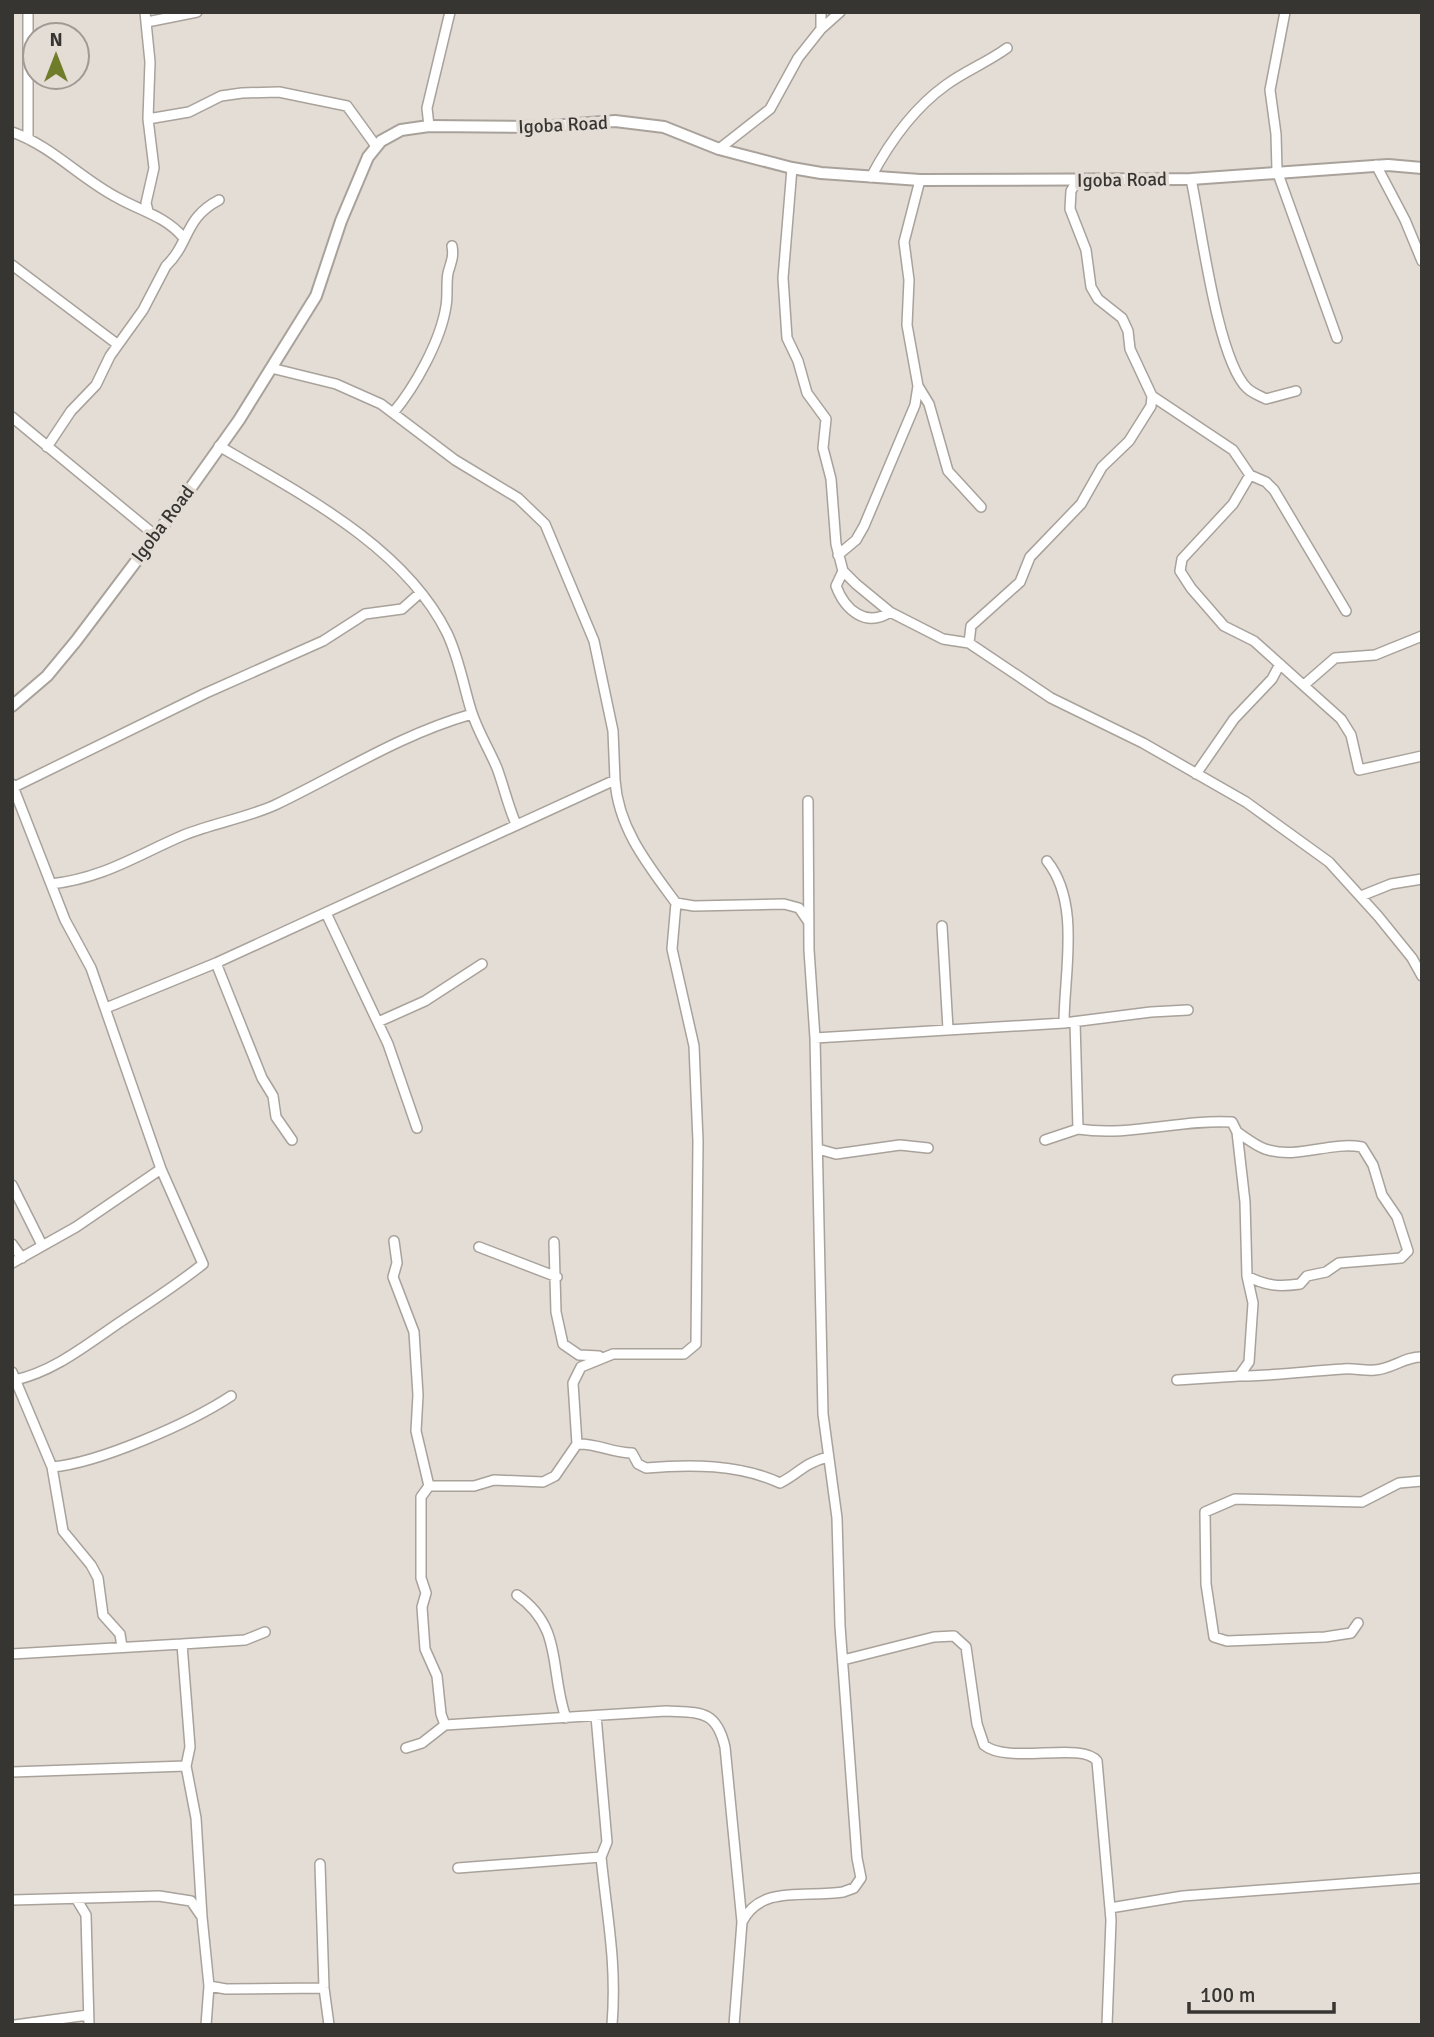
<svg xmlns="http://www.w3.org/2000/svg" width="1434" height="2037" viewBox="0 0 1434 2037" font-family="Signika,sans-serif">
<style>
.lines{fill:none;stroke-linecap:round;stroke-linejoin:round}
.minor-casing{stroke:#a8a29b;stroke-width:12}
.tertiary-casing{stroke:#a8a29b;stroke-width:14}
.minor{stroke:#fff;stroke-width:9}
.tertiary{stroke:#fff;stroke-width:10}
.labels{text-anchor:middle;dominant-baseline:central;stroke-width:7;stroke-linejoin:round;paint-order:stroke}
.street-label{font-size:19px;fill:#373532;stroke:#e4ddd6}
</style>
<rect width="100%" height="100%" fill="#e4ddd6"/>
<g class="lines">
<defs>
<path id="minor" d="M145 12 150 62 148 119 154 168 146 203 148 211
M1285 12 1270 90 1276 134 1277 171 1337 338
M147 22 197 12
M821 29V12
M148 119 189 112 221 96 242 93 279 92 347 106 376 146
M429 126 427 108 450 12
M12 132C52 146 81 179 118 198 141 211 165 216 183 237
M28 139V12
M719 149 770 109 798 58 821 29 840 12
M1376 165 1405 220 1422 261
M792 168 783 278 787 338 798 361 807 393 826 419 823 448 831 479 836 544 843 571 856 584 890 612 943 639 969 643 1051 698 1143 743 1246 802 1329 862 1378 916 1412 958 1422 976
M871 177C889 143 914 108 946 85 965 71 988 62 1007 48
M1191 179C1201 225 1217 359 1247 388 1252 393 1260 396 1266 399L1296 391
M920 180 904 242 909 280 907 325 918 386 929 404 948 471 981 507
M12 265 117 344
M271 368 336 384 381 404 455 460 518 498 545 524 594 641 613 731 615 780
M1152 396 1233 450 1250 475 1266 482 1274 490 1346 611
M393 413C415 387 441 340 446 306 448 295 446 283 448 273 451 262 454 257 452 246
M12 417 156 536
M219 446C299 493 404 546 447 633 459 658 463 684 471 710 477 730 489 749 497 768 504 787 508 806 516 824
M47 447 71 411 96 385 110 356 143 310 166 266C190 243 184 218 219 200
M1250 475 1233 504 1182 559 1180 571 1191 588 1224 626 1254 641 1341 719 1351 735 1359 770 1422 756
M838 555 856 540 864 526 915 405 918 386
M843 571 836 586C845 610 866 628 890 612
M969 643 971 626 1020 582 1030 557 1081 504 1102 467 1129 441 1151 406 1152 396 1130 349 1128 331 1122 318 1098 299 1091 287 1086 250 1070 209 1071 191 1077 181
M1304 685 1335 658 1375 655 1422 636
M1196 774 1234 719 1272 679 1280 664
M12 784 65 920 91 968 161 1169 203 1264C173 1288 142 1307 110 1329 81 1349 51 1372 15 1380
M14 787 206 693 323 641 365 614 402 609 420 593
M1047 861C1081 903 1064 973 1064 1023
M51 884C104 878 137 855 184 835 214 823 246 818 275 805 342 773 399 735 472 714
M1361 896 1391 884 1422 879
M326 913 388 1044 417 1128
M942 926 948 1029
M216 963 262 1078 273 1096 276 1117 292 1140
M106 1008 216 963 615 780C618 828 648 865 676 903L694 906 784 904 799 908 808 921
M378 1022 425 1001 482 964
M1075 1022 1078 1129C1130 1137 1180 1119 1232 1122L1237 1132 1245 1202 1247 1276 1253 1303 1249 1362 1239 1376 1177 1380
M815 1038 1064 1023 1151 1012 1188 1010
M1237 1132C1246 1138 1256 1146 1265 1149 1298 1160 1329 1141 1362 1147L1373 1165 1382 1195 1397 1217 1408 1251 1401 1258 1339 1263 1326 1272 1307 1276 1300 1284C1279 1287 1266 1286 1247 1276
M1045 1140 1078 1129
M818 1149 836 1154 900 1145 928 1148
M12 1185 42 1245
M394 1241 397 1263 393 1277 414 1332 418 1395 416 1431 429 1486 421 1497V1578L426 1593 422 1607 425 1649 437 1676 441 1714 445 1725
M554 1242 556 1312 563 1344 579 1355 599 1356
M12 1244 22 1258
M479 1247 557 1277
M12 1263 76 1227 161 1169
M12 1372 52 1467 63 1531 91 1565 98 1578 103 1615 120 1634 122 1647
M1239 1376C1274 1376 1308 1371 1343 1369 1354 1368 1364 1371 1375 1370 1392 1369 1406 1356 1422 1357
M577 1444C597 1443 612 1453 632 1453L638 1464 646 1468C690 1464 739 1464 780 1483 800 1473 802 1464 828 1457
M52 1467C99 1463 190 1423 231 1396
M429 1486H474L494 1480 543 1482 555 1476 577 1444 573 1383 581 1367 613 1354H684L696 1344 698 1141 694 1046 672 949 676 903
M517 1595C564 1628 549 1670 566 1718
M1358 1623 1351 1633 1325 1637 1227 1641 1214 1637 1206 1584 1205 1512 1235 1499 1362 1502 1399 1483 1422 1481
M12 1654 182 1644
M843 1660 934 1637 954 1636 966 1647 977 1724 984 1745C1008 1765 1082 1741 1097 1761L1111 1920 1107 2025
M406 1748 422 1743 445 1725 666 1711C700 1713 716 1709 725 1747L742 1922 734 2025
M186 1766 190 1747 182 1644 245 1640 265 1632
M12 1772 186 1766 196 1818 202 1917
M601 1857C607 1917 617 1963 612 2025
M320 1864 324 1988 329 2025
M458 1868 601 1857 607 1842 596 1716
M12 1900 159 1896 191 1901 202 1917 209 1986 206 2025
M77 1900 86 1915 89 2025
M1110 1908 1183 1896 1422 1878
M742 1922C761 1884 806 1898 843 1892L854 1888 861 1878 857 1858 840 1626 837 1518 823 1414 815 1038 809 950 808 801
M209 1986 226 1989 324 1988
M15 2025 88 2015"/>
<path id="tertiary" d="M12 706 47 676 76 641 180 503 239 420 316 296 341 221 368 157 381 141 401 130 429 126 539 127 615 121 664 127 719 149 792 168 821 173 920 180 1191 179 1388 165 1422 168"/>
</defs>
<use href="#minor" class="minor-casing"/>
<use href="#tertiary" class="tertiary-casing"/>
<use href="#minor" class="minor"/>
<use href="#tertiary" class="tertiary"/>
</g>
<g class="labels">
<g class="street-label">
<text transform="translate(563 125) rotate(-3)">Igoba Road</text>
<text transform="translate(1122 180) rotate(-1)">Igoba Road</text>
<text transform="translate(163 524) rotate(-53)">Igoba Road</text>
</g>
</g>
<rect width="1434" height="2037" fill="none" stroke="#373532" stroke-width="28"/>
<g transform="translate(56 56)"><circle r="33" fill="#e4ddd6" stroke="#9f9a94" stroke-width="2"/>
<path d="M0-5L12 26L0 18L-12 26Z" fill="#6f7d2a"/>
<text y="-10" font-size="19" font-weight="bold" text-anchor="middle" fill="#373532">N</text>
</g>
<path d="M1189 2002v10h145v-10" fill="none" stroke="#373532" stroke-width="3.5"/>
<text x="1200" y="2002" font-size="21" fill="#373532" stroke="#e4ddd6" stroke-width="5" paint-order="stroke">100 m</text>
</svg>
